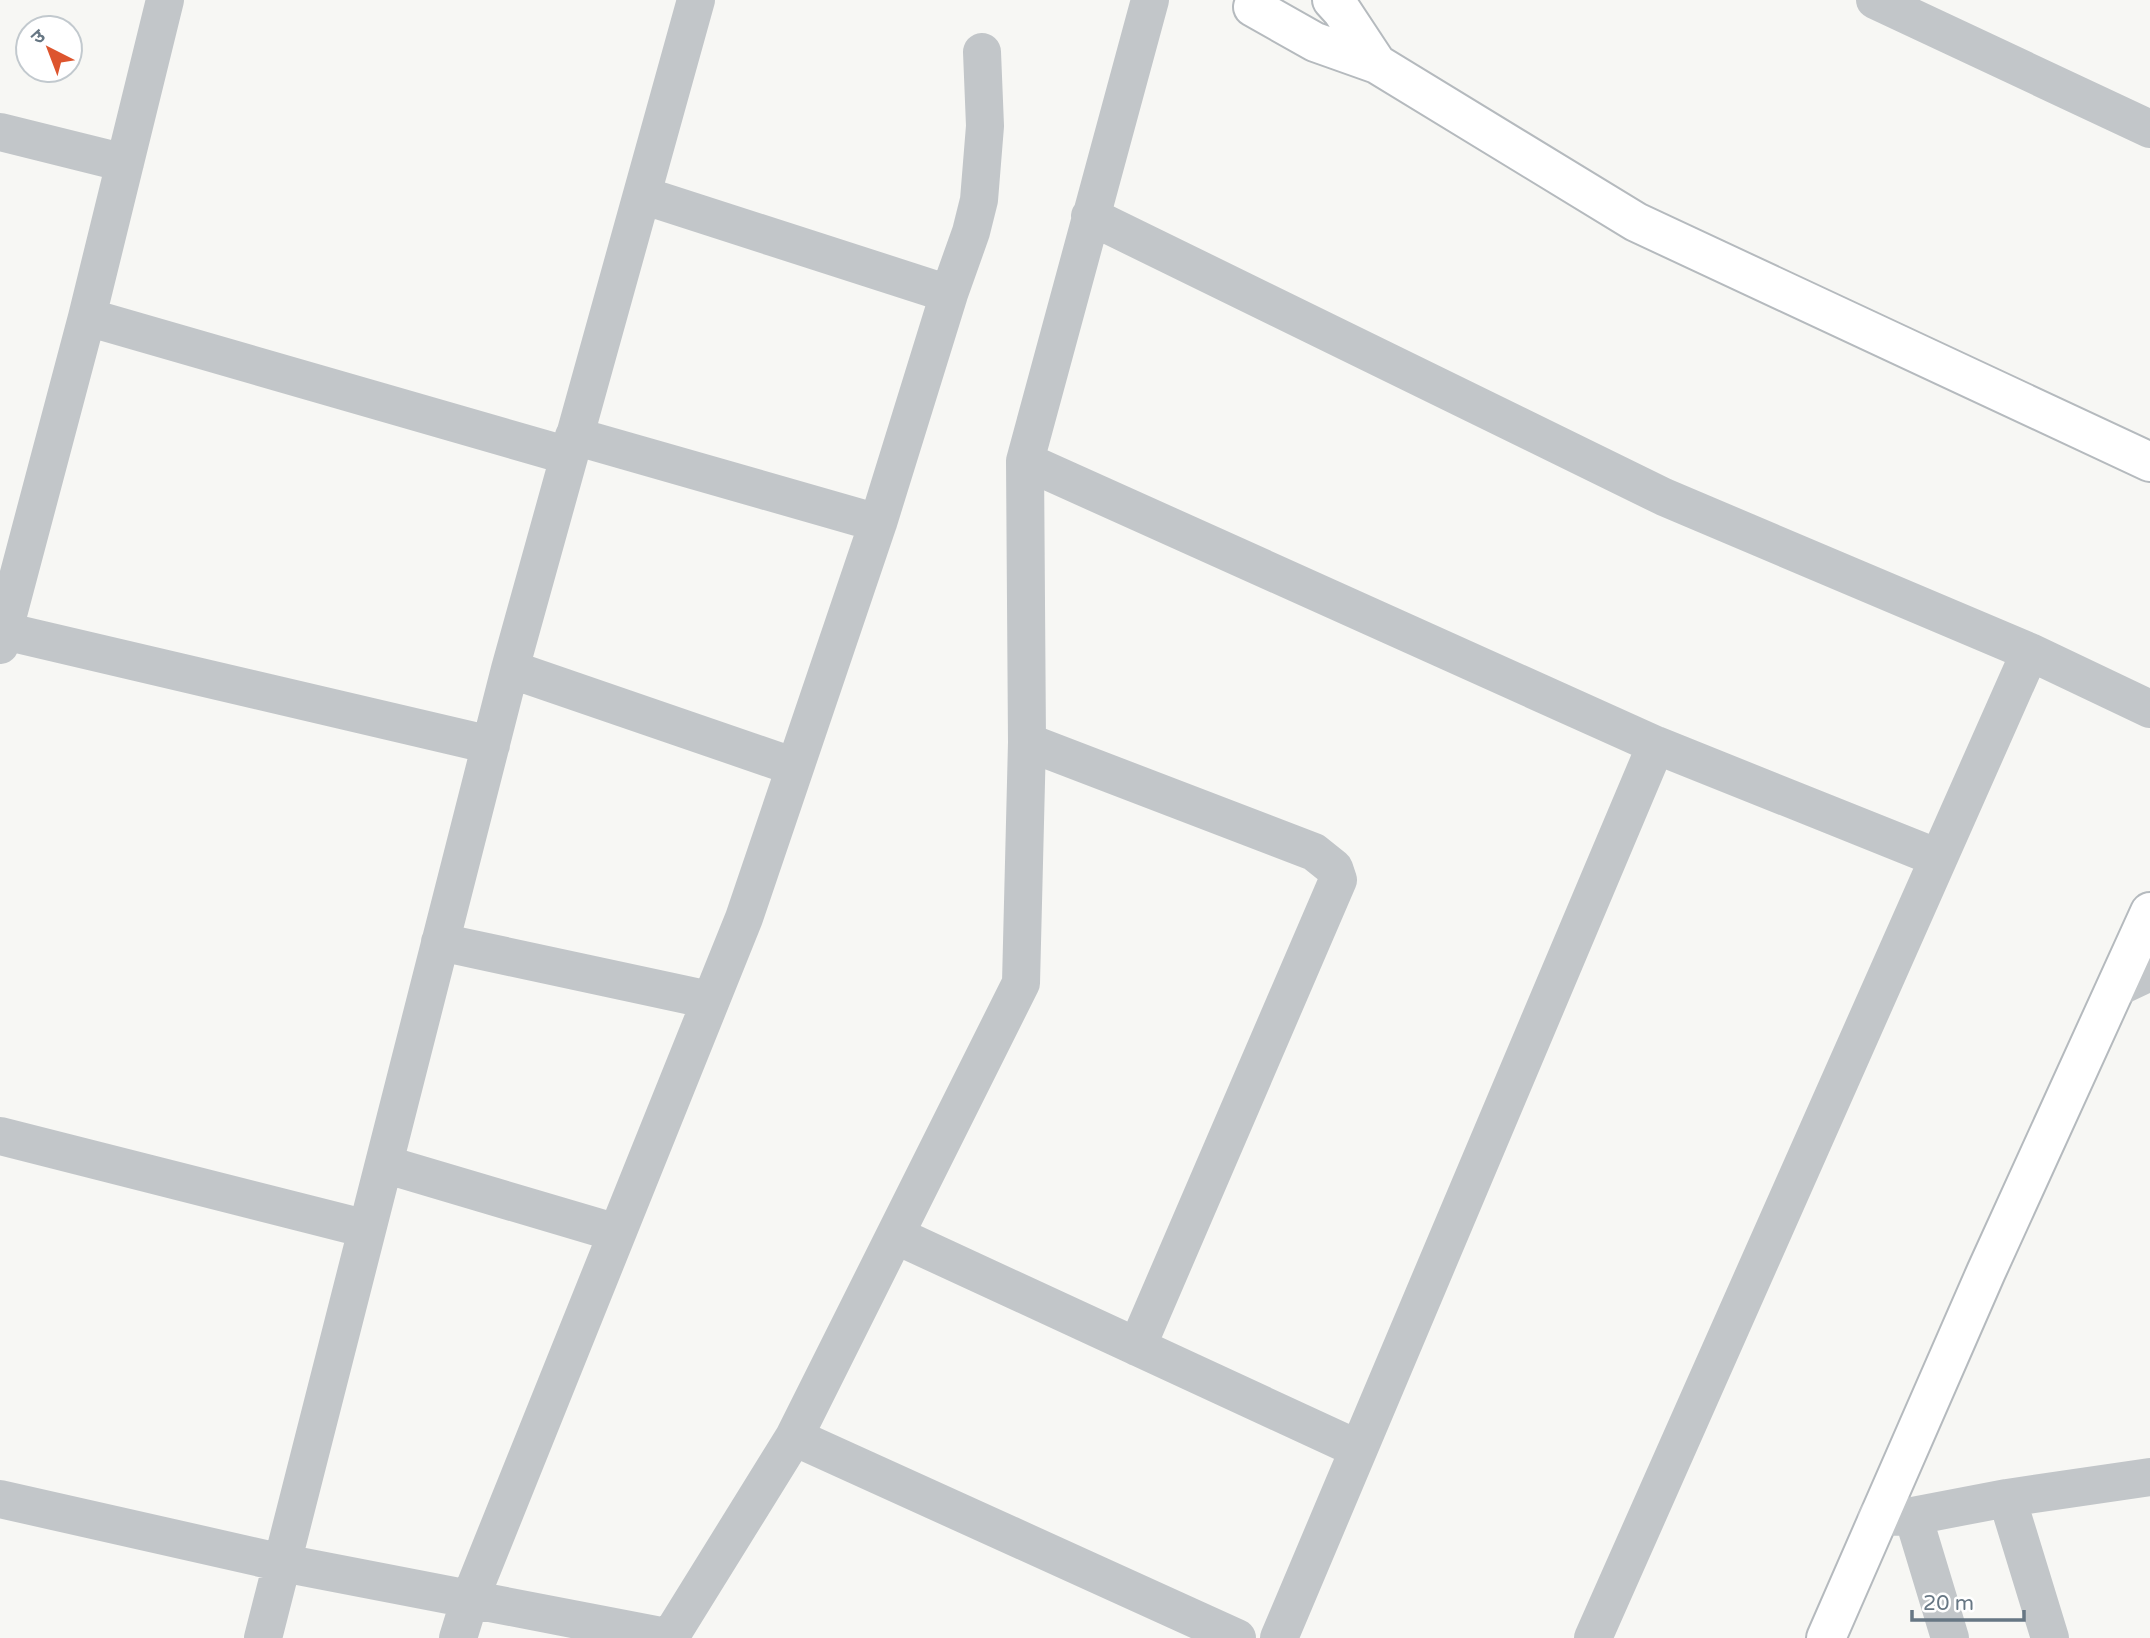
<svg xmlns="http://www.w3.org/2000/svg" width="2150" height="1638" viewBox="0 0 2150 1638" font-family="'Varela Round','Noto Sans Devanagari',sans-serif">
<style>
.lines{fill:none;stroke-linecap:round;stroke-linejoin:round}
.secondary-casing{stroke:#b5babe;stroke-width:42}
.street{stroke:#c2c6c9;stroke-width:38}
.secondary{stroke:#fff;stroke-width:38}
</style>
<rect width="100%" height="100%" fill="#f7f7f4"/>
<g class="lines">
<defs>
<path id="secondary" d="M1332 0 1342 11 1377 64
M1253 7 1315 42 1377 64 1636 222 2150 462
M1826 1638 1986 1272 2150 912"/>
</defs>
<use href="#secondary" class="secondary-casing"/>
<path class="street" d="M1875 0 2150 129
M0 132 125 163
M642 195 949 294
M1090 216 1664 497 2030 652 2150 709
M87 317 569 456
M574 436 878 523
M1025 461 1656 745 1938 858
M4 631 491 745
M0 645 87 317 165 0
M510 669 795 767
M1027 742 1314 852 1334 868 1338 880 1137 1347
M440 942 710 1000
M2116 988 2150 972
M0 1136 367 1229
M384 1164 617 1233
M895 1235 1358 1449
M794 1437 1237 1638
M2007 1498 2050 1638
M0 1499 283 1563 671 1638
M1913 1516 1950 1638
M1877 1517 1913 1516 2007 1498 2150 1477
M670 1637 794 1437 1021 983 1027 742 1025 461 1150 0
M263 1638 510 669 696 0
M458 1638 470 1599 744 918 878 523 949 294 971 232 979 200 985 126 982 52
M1279 1638 1656 745
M1593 1638 2030 652"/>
<use href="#secondary" class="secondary"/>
</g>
<g transform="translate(49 49) rotate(318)"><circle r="33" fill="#ffffff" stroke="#c2c9ce" stroke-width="2"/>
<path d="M0-5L12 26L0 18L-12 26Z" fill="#dd552e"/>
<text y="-10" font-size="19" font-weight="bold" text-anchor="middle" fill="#677784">उ</text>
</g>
<path d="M1912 1610v10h112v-10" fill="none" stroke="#677784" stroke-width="3.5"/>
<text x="1923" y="1610" font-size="21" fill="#677784" stroke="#ffffff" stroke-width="5" paint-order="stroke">20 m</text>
</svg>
